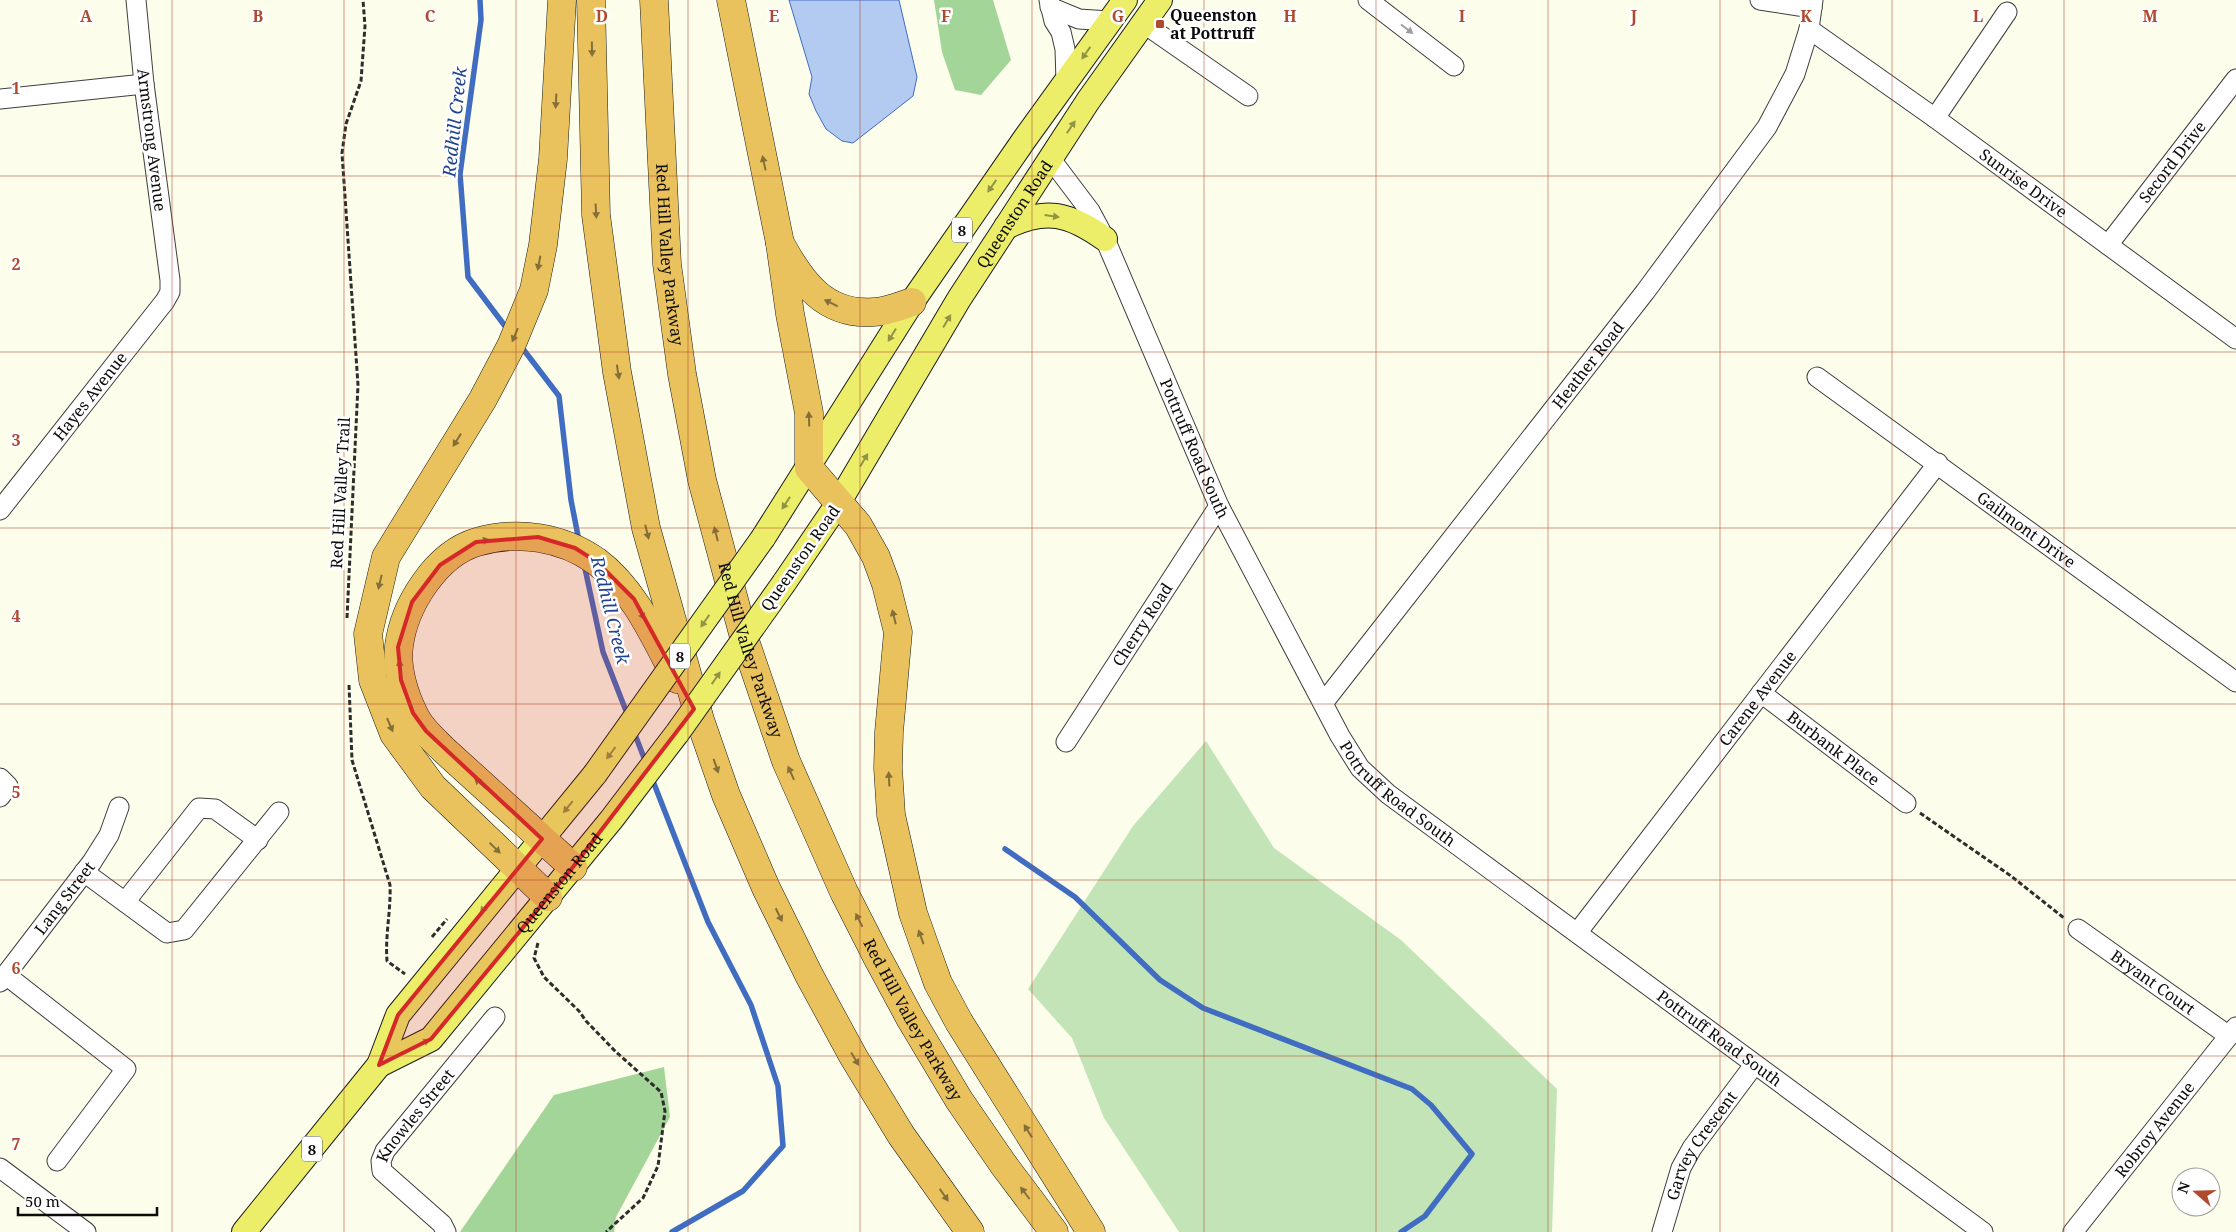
<svg xmlns="http://www.w3.org/2000/svg" width="2236" height="1232" viewBox="0 0 2236 1232" font-family="'Noto Serif',serif">
<style>
.green{fill:#c3e4b7}
.forest{fill:#a3d498}
.water{fill:#b3caf1;stroke:#406dc2}
.lines{fill:none;stroke-linecap:round;stroke-linejoin:round}
.stream{stroke:#406dc2;stroke-width:5.5}
.minor-casing{stroke:#3e3e3e;stroke-width:21}
.major-casing{stroke:#1c1c1c;stroke-width:26}
.highway-casing{stroke:#1c1c1c;stroke-width:29}
.path{stroke:#2d2d2d;stroke-width:3;stroke-dasharray:5 2.5;stroke-linecap:butt}
.minor{stroke:#fff;stroke-width:19}
.major{stroke:#ecee6a;stroke-width:24}
.highway{stroke:#e9c15d;stroke-width:28}
.major-bridge-casing{stroke:#1c1c1c;stroke-width:26;stroke-linecap:butt}
.major-bridge{stroke:#ecee6a;stroke-width:24}
.oneway{fill:#9d9d9d}
.oneway2{fill:#856f38}
.oneway3{fill:#929344}
.marked{fill:#d62828;fill-opacity:0.2;stroke:#d62828;stroke-width:4;stroke-linejoin:round}
.grid{fill:none;stroke:#af4a2f;stroke-width:1;stroke-opacity:0.55}
.poi-dot{fill:#af4a2f;stroke:#fff;stroke-width:2}
.labels{text-anchor:middle;dominant-baseline:central;stroke-width:5;stroke-linejoin:round;paint-order:stroke}
.shield{fill:#fff;stroke:#545454;stroke-width:1}
.shield-label{font-size:15px;font-weight:bold;fill:#0b0b0b}
.poi-label{font-size:16px;font-weight:bold;fill:#0b0b0b;stroke:#fff;text-anchor:start}
.street-label{font-size:16px;fill:#0b0b0b;stroke:#fff}
.water-label{font-size:18px;font-style:italic;fill:#1f4292;stroke:#fff}
.grid-label{font-size:16px;text-anchor:middle;font-weight:bold;fill:#af4a2f;stroke:#fff;stroke-width:5;stroke-linejoin:round;paint-order:stroke}
</style>
<rect width="100%" height="100%" fill="#fcfdea"/>
<path class="green" d="M1206 741 1274 848 1401 940 1557 1089 1552 1232H1179L1104 1118 1072 1038 1028 989 1133 826Z"/>
<path class="forest" d="M934 0H993L1011 60 981 95 955 90 942 52Z
M664 1067 670 1117 616 1217 614 1232H460L554 1095Z"/>
<path class="water" d="M789 0H899L917 77 913 96 853 143 842 141 826 129 816 111 809 94 812 77Z"/>
<g class="lines">
<path class="stream" d="M480 0 481 20 460 174 468 277 508 330
M520 345 559 396 571 500 579 541
M584 564 603 652 628 716
M634 732 646 763
M651 776 708 922 751 1005 778 1086 783 1146 743 1191 672 1232
M1005 849 1075 897 1160 980 1203 1008 1412 1089 1431 1105 1472 1154 1425 1216 1401 1232"/>
<defs>
<g id="minor">
<path d="M1049 0 1054 21 1061 32 1065 49 1066 82"/>
<path d="M1368 0 1454 66"/>
<path d="M1760 0 1812 8"/>
<path d="M1050 7 1079 19 1109 21"/>
<path d="M1143 23 1248 96"/>
<path id="s1" d="M1809 29 1935 118 2236 339"/>
<path d="M0 99 144 84"/>
<path d="M1935 118 2007 12"/>
<path id="s2" d="M1050 158 1090 211 1105 239 1219 506 1340 736 1360 768 1388 794 1983 1232"/>
<path id="s3" d="M2108 245 2236 79"/>
<path id="s4" d="M1817 377 2236 682"/>
<path id="s5" d="M0 510 165 301 170 292V280L144 84 136 0"/>
<path id="s6" d="M1761 693 1906 803"/>
<path id="s7" d="M1324 702 1645 292 1767 127 1795 74 1809 29 1813 0"/>
<path id="s8" d="M1066 742 1219 506"/>
<path d="M0 778 8 786 0 797"/>
<path d="M84 872 167 933 184 930 279 812"/>
<path d="M125 902 199 808 215 809 258 840"/>
<path id="s9" d="M2078 929 2229 1036"/>
<path id="s10" d="M1577 933 1938 463"/>
<path d="M6 975 126 1069 57 1161"/>
<path id="s11" d="M0 982 92 862 109 835 119 807"/>
<path d="M0 1168 86 1232"/>
<path id="s12" d="M446 1232 442 1224 382 1171 381 1161 385 1151 495 1017"/>
<path id="s13" d="M1662 1232 1681 1168 1692 1148 1754 1065"/>
<path id="s14" d="M2073 1232 2236 1027"/>
</g>
<g id="major">
<path d="M1006 227C1046 207 1070 214 1105 239"/>
<path d="M763 538 912 302 1024 140 1125 0"/>
<path id="s15" d="M784 583 839 502 959 299 1006 227 1088 101 1160 0"/>
<path id="s16" d="M379 1065 431 1039 611 820 678 732"/>
<path d="M244 1232 379 1065 398 1015 595 774"/>
</g>
<g id="highway">
<path d="M591 0 596 215 617 372 646 528 700 720 726 795 766 888 809 975 853 1056 901 1135 970 1232"/>
<path id="s17" d="M654 0 667 264 682 374 702 480 745 641 786 761 844 892 876 955 910 1018 959 1100 1003 1164 1054 1232"/>
<path d="M731 0 780 243C801 282 825 316 874 312 886 312 900 306 912 302"/>
<path d="M780 243 790 314 809 413V468L858 525 876 557 886 584 898 632 889 732 888 768 891 815 913 913 925 947 938 983 959 1022 1091 1232"/>
<path d="M573 867 444 750C433 739 419 727 413 712 404 694 396 667 399 646 404 606 436 554 477 542 517 530 562 537 596 561 635 590 655 638 677 679"/>
<path d="M548 897 433 787 394 734 373 680 368 634 386 557 483 399 511 346 534 290 543 245 553 159 562 0"/>
</g>
</defs>
<use href="#minor" class="minor-casing"/>
<use href="#major" class="major-casing"/>
<use href="#highway" class="highway-casing"/>
<path class="path" d="M347 618 358 385 342 153 346 124 361 81 365 26 363 0
M349 685 352 760 390 885C391 911 385 935 387 961L405 974
M1920 813 2011 876 2064 918
M432 937 447 919
M538 943 534 958 544 977 579 1011 586 1021 616 1052 661 1092 665 1111 658 1166 643 1198 606 1232"/>
<use href="#minor" class="minor"/>
<use href="#major" class="major"/>
<use href="#highway" class="highway"/>
<defs>
<path id="major-bridge" d="M678 732 784 583
M595 774 763 538"/>
</defs>
<use href="#major-bridge" class="major-bridge-casing"/>
<use href="#major-bridge" class="major-bridge"/>
</g>
<defs><path id="oneway-solid" d="M-6-.8H1V-3.2L6.5 0L1 3.2V.8H-6Z" transform="scale(1.25)"/></defs>
<use class="oneway" href="#oneway-solid" transform="translate(1407 29) rotate(37)"/>
<g class="oneway2">
<use href="#oneway-solid" transform="translate(592 49) rotate(89)"/>
<use href="#oneway-solid" transform="translate(556 101) rotate(93)"/>
<use href="#oneway-solid" transform="translate(764 163) rotate(-102)"/>
<use href="#oneway-solid" transform="translate(596 211) rotate(87)"/>
<use href="#oneway-solid" transform="translate(539 263) rotate(101)"/>
<use href="#oneway-solid" transform="translate(831 303) rotate(-154)"/>
<use href="#oneway-solid" transform="translate(515 335) rotate(113)"/>
<use href="#oneway-solid" transform="translate(618 372) rotate(81)"/>
<use href="#oneway-solid" transform="translate(809 419) rotate(-92)"/>
<use href="#oneway-solid" transform="translate(457 440) rotate(122)"/>
<use href="#oneway-solid" transform="translate(647 532) rotate(76)"/>
<use href="#oneway-solid" transform="translate(716 534) rotate(-104)"/>
<use href="#oneway-solid" transform="translate(482 541) rotate(-12)"/>
<use href="#oneway-solid" transform="translate(380 582) rotate(103)"/>
<use href="#oneway-solid" transform="translate(641 613) rotate(61)"/>
<use href="#oneway-solid" transform="translate(894 617) rotate(-104)"/>
<use href="#oneway-solid" transform="translate(400 667) rotate(-95)"/>
<use href="#oneway-solid" transform="translate(390 725) rotate(67)"/>
<use href="#oneway-solid" transform="translate(716 766) rotate(71)"/>
<use href="#oneway-solid" transform="translate(791 773) rotate(-114)"/>
<use href="#oneway-solid" transform="translate(889 779) rotate(-93)"/>
<use href="#oneway-solid" transform="translate(480 783) rotate(-138)"/>
<use href="#oneway-solid" transform="translate(495 848) rotate(44)"/>
<use href="#oneway-solid" transform="translate(779 915) rotate(64)"/>
<use href="#oneway-solid" transform="translate(859 920) rotate(-117)"/>
<use href="#oneway-solid" transform="translate(921 937) rotate(-110)"/>
<use href="#oneway-solid" transform="translate(855 1059) rotate(59)"/>
<use href="#oneway-solid" transform="translate(1028 1131) rotate(-122)"/>
<use href="#oneway-solid" transform="translate(1025 1193) rotate(-127)"/>
<use href="#oneway-solid" transform="translate(944 1195) rotate(55)"/>
</g>
<g class="oneway3">
<use href="#oneway-solid" transform="translate(1086 53) rotate(125)"/>
<use href="#oneway-solid" transform="translate(1071 127) rotate(-56)"/>
<use href="#oneway-solid" transform="translate(992 186) rotate(125)"/>
<use href="#oneway-solid" transform="translate(1052 216) rotate(8)"/>
<use href="#oneway-solid" transform="translate(947 321) rotate(-59)"/>
<use href="#oneway-solid" transform="translate(892 335) rotate(122)"/>
<use href="#oneway-solid" transform="translate(864 460) rotate(-59)"/>
<use href="#oneway-solid" transform="translate(786 503) rotate(123)"/>
<use href="#oneway-solid" transform="translate(705 621) rotate(125)"/>
<use href="#oneway-solid" transform="translate(716 678) rotate(-55)"/>
<use href="#oneway-solid" transform="translate(611 753) rotate(127)"/>
<use href="#oneway-solid" transform="translate(568 807) rotate(129)"/>
<use href="#oneway-solid" transform="translate(485 907) rotate(129)"/>
<use href="#oneway-solid" transform="translate(423 1043) rotate(-27)"/>
</g>
<path class="marked" d="M538 537 575 548 597 562 634 599 694 709 573 867 431 1039 379 1065 398 1015 542 839 426 731 413 713 401 680 398 647 412 602 440 565 476 542Z"/>
<path class="grid" d="M172 0V1232M344 0V1232M516 0V1232M688 0V1232M860 0V1232M1032 0V1232M1204 0V1232M1376 0V1232M1548 0V1232M1720 0V1232M1892 0V1232M2064 0V1232M0 176H2236M0 352H2236M0 528H2236M0 704H2236M0 880H2236M0 1056H2236"/>
<rect class="poi-dot" x="1155" y="19" width="10" height="10" rx="2.5"/>
<g class="labels">
<g class="shield">
<rect x="952" y="217.5" width="20" height="25" rx="4"/>
<rect x="670" y="643.5" width="20" height="25" rx="4"/>
<rect x="302" y="1136.5" width="20" height="25" rx="4"/>
</g>
<g class="shield-label">
<text x="962" y="230">8</text>
<text x="680" y="656">8</text>
<text x="312" y="1149">8</text>
</g>
<g class="poi-label">
<text x="1170" y="15">Queenston<tspan x="1170" dy="18">at Pottruff</tspan></text>
</g>
<g class="street-label">
<text transform="translate(152 140) rotate(83)">Armstrong Avenue</text>
<text stroke="none"><textPath href="#s3" startOffset="105">Secord Drive</textPath></text>
<text stroke="none"><textPath href="#s1" startOffset="264">Sunrise Drive</textPath></text>
<text stroke="none"><textPath href="#s15" startOffset="435">Queenston Road</textPath></text>
<text stroke="none"><textPath href="#s17" startOffset="255">Red Hill Valley Parkway</textPath></text>
<text stroke="none"><textPath href="#s7" startOffset="428">Heather Road</textPath></text>
<text stroke="none"><textPath href="#s5" startOffset="145">Hayes Avenue</textPath></text>
<text stroke="none"><textPath href="#s2" startOffset="326">Pottruff Road South</textPath></text>
<text transform="translate(340 493) rotate(-87)">Red Hill Valley Trail</text>
<text stroke="none"><textPath href="#s4" startOffset="259">Gailmont Drive</textPath></text>
<text transform="translate(800 558) rotate(-55)">Queenston Road</text>
<text stroke="none"><textPath href="#s8" startOffset="140">Cherry Road</textPath></text>
<text stroke="none"><textPath href="#s17" startOffset="660">Red Hill Valley Parkway</textPath></text>
<text stroke="none"><textPath href="#s10" startOffset="296">Carene Avenue</textPath></text>
<text stroke="none"><textPath href="#s6" startOffset="91">Burbank Place</textPath></text>
<text stroke="none"><textPath href="#s2" startOffset="731">Pottruff Road South</textPath></text>
<text stroke="none"><textPath href="#s16" startOffset="260">Queenston Road</textPath></text>
<text stroke="none"><textPath href="#s11" startOffset="106">Lang Street</textPath></text>
<text stroke="none"><textPath href="#s9" startOffset="92">Bryant Court</textPath></text>
<text stroke="none"><textPath href="#s17" startOffset="1065">Red Hill Valley Parkway</textPath></text>
<text stroke="none"><textPath href="#s2" startOffset="1136">Pottruff Road South</textPath></text>
<text stroke="none"><textPath href="#s12" startOffset="156">Knowles Street</textPath></text>
<text stroke="none"><textPath href="#s14" startOffset="131">Robroy Avenue</textPath></text>
<text stroke="none"><textPath href="#s13" startOffset="96">Garvey Crescent</textPath></text>
</g>
<g class="water-label">
<text transform="translate(454 122) rotate(-84)">Redhill Creek</text>
<text transform="translate(611 610) rotate(76)">Redhill Creek</text>
</g>
</g>
<g class="grid-label">
<text x="86" y="22">A</text>
<text x="258" y="22">B</text>
<text x="430" y="22">C</text>
<text x="602" y="22">D</text>
<text x="774" y="22">E</text>
<text x="946" y="22">F</text>
<text x="1118" y="22">G</text>
<text x="1290" y="22">H</text>
<text x="1462" y="22">I</text>
<text x="1634" y="22">J</text>
<text x="1806" y="22">K</text>
<text x="1978" y="22">L</text>
<text x="2150" y="22">M</text>
<text x="16" y="94">1</text>
<text x="16" y="270">2</text>
<text x="16" y="446">3</text>
<text x="16" y="622">4</text>
<text x="16" y="798">5</text>
<text x="16" y="974">6</text>
<text x="16" y="1150">7</text>
</g>
<g transform="translate(2196 1192) rotate(290)"><circle r="24" fill="#ffffff" stroke="#9d9d9d"/>
<path d="M0-4L9 19L0 12L-9 19Z" fill="#af4a2f"/>
<text y="-8" font-size="14" font-weight="bold" text-anchor="middle" fill="#0b0b0b">N</text>
</g>
<path d="M18 1207v8h139v-8" fill="none" stroke="#0b0b0b" stroke-width="2.5"/>
<text x="25" y="1207" font-size="15" fill="#0b0b0b" stroke="#ffffff" stroke-width="4" paint-order="stroke">50 m</text>
</svg>
